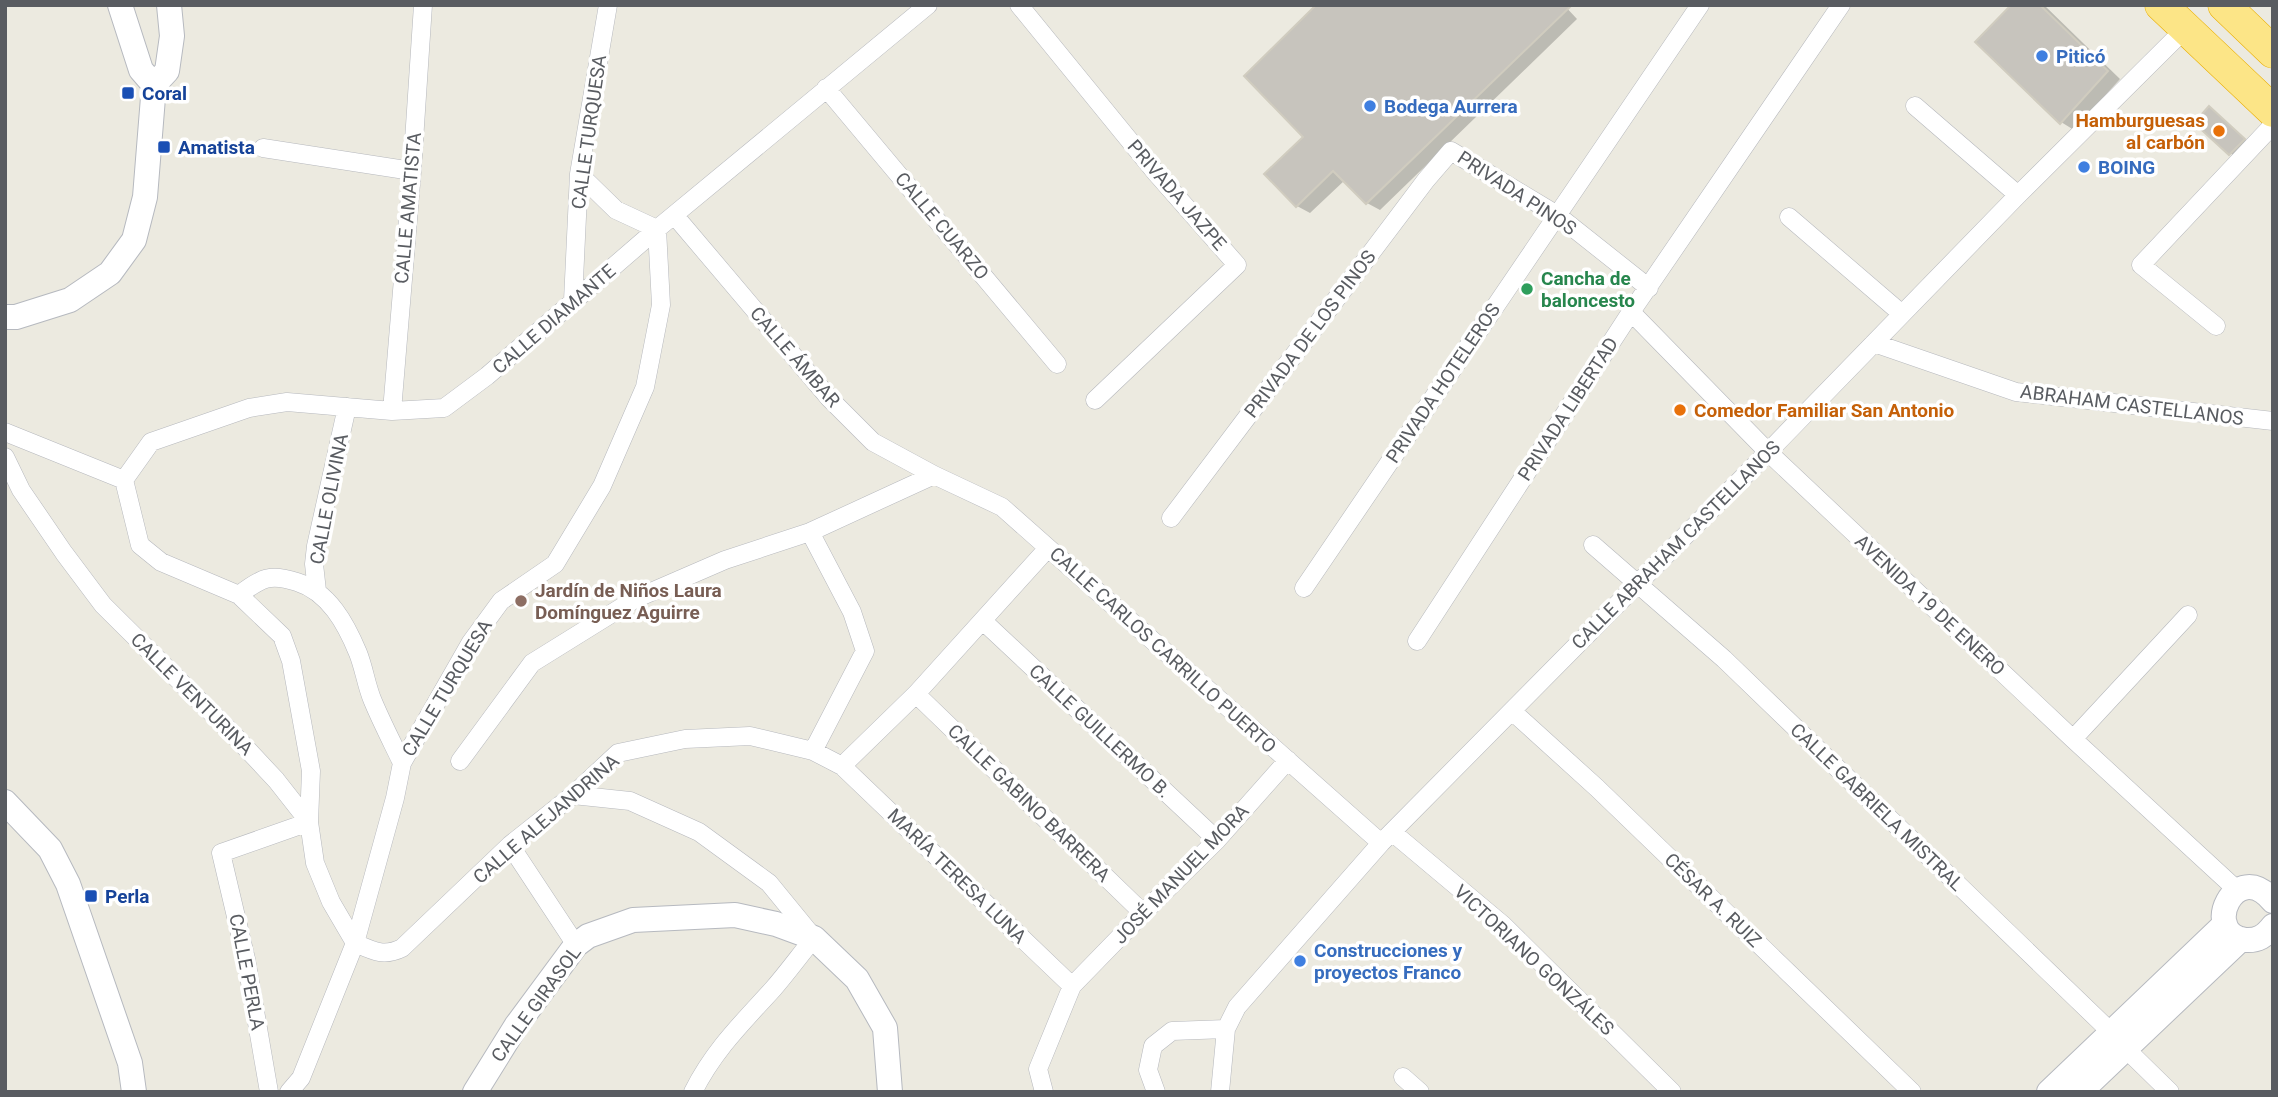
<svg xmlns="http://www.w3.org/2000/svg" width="2278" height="1097" viewBox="0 0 2278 1097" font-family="Roboto,sans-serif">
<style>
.shadow{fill:#0003}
.building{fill:#c7c4bd;stroke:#d0ccbf;stroke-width:2}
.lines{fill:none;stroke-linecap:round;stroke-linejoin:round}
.street-casing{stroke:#b6b8bd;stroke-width:19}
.secondary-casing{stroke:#b6b9bf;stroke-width:26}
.highway-casing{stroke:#eaaf02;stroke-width:33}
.street{stroke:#fff;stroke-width:18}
.secondary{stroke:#fff;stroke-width:24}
.highway{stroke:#fce587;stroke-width:32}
.shop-dot{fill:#3f7fe0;stroke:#fff;stroke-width:2.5}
.transit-dot{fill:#1a4fb4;stroke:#fff;stroke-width:2.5}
.food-dot{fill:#e8710a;stroke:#fff;stroke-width:2.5}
.leisure-dot{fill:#2e9e5b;stroke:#fff;stroke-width:2.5}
.education-dot{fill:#8d6e63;stroke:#fff;stroke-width:2.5}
.labels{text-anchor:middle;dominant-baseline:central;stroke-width:7;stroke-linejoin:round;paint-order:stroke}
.shop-label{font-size:19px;font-weight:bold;fill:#366cbe;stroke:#fff;text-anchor:start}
.transit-label{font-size:19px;font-weight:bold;fill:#164399;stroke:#fff;text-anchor:start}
.food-label{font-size:19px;font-weight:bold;fill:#c56008;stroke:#fff;text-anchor:end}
.street-label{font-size:19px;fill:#595c61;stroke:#fff}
.leisure-label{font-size:19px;font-weight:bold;fill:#27864d;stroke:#fff;text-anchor:start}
.education-label{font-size:19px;font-weight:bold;fill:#785e54;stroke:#fff;text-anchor:start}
</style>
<rect width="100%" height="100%" fill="#eceae0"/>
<path class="shadow" d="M1564 5 1577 19 1380 210 1367 203 1345 180 1310 213 1297 206 1306 137Z
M2013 5H2044L2120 79 2074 130 2061 122Z
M2215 112 2249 143 2236 157 2230 153Z"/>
<path class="building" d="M1316 5H1572L1366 204 1333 171 1296 207 1264 174 1303 137 1244 76Z
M2011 5H2040L2108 71 2060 124 1975 42Z
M2209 106 2245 139 2229 155 2194 123Z"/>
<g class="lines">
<defs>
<path id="street" d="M1019 5 1156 173 1237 265 1095 400
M826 88 1057 364
M1915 106 2018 195
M263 148 412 171
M675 216 830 399 873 442 934 475 1002 507 1381 843
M1789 217 1902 314
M573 301 579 174 608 5
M1631 312 1768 452 2073 739 2237 890
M2216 326 2141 265 2273 125
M1874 343 2016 392 2273 421
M392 411 412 171 423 5
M5 432 124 480 151 442 249 408 287 402 392 411 444 408 487 376 657 229 928 5
M5 457 21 490 64 553 103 605 232 733 276 780 309 822
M124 480 140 545 161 562 239 595C261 578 270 573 297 582 329 592 346 624 358 653 364 668 366 684 372 699 381 721 392 742 402 763
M1171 518 1426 180 1451 151 1557 215 1649 288
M810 532 852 612 865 651 813 751
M1593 545 1724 659 2113 1034
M1304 588 1700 5
M317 591 314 564 316 546 347 407
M239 595 282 636 291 661 311 771 309 822 315 863 331 902 355 943
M983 621 1217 840
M1417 641 1631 312 1841 5
M916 694 1143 913
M1512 711 1597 788 1912 1092
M2073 739 2188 615
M460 761 532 663 635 599 725 560 810 532 934 475
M842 766 916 694 1048 548
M573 795 630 801 699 832 769 883 814 938C800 955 787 973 773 989 743 1022 714 1050 693 1092
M1392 832 1503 925 1672 1092
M510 845 576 945
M355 943C373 951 384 957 402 948L510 845 573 795 618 753 685 739 750 736 813 751 842 766 1072 986
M2126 1049 2170 1092
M1403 1077 1420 1092
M269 1092 246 959 221 853 309 822
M289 1092 301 1078 355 943 395 798 402 763 471 642 501 601 555 564 602 486 645 387 661 305 657 229 616 210 579 174
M1044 1092 1038 1069 1072 986 1143 913 1217 840 1288 760
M1156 1092 1148 1070 1153 1046 1172 1031 1226 1029
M1220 1092 1226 1029 1237 1007 1381 843 1768 452 2018 195 2186 28"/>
<path id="secondary" d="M154 85 167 71 172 36 169 5
M5 317H16L70 300 110 273 134 240 145 197 154 85 141 70 120 5
M5 802 50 849 68 884 130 1063 134 1092
M2273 901C2235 856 2200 934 2245 940 2258 941 2265 936 2273 926
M475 1092 516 1026 576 945 588 936 633 920 735 915 776 924 814 938 857 979 885 1028 890 1092
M2049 1092 2225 924
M2080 1092 2241 939"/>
<path id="highway" d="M2161 5 2273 111
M2224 5 2273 52"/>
</defs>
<use href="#street" class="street-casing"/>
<use href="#secondary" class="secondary-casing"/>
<use href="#highway" class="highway-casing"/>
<use href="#street" class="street"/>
<use href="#secondary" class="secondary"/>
<use href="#highway" class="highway"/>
</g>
<g class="shop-dot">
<circle cx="2042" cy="56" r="7"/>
<circle cx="1370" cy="106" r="7"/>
<circle cx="2084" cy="167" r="7"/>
<circle cx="1300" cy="961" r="7"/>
</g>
<g class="transit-dot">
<rect x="121" y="86" width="14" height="14" rx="3.5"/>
<rect x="157" y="140" width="14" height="14" rx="3.5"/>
<rect x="84" y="889" width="14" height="14" rx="3.5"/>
</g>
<g class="food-dot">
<circle cx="2219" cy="131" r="7"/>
<circle cx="1680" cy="410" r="7"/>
</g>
<circle class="leisure-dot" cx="1527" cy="289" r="7"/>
<circle class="education-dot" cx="521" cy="601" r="7"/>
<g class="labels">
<g class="shop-label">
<text x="2056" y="56">Piticó</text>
<text x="1384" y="106">Bodega Aurrera</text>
<text x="2098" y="167">BOING</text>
<text x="1314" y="950">Construcciones y<tspan x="1314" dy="22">proyectos Franco</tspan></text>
</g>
<g class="transit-label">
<text x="142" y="93">Coral</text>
<text x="178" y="147">Amatista</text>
<text x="105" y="896">Perla</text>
</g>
<g class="food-label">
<text x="2205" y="120">Hamburguesas<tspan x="2205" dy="22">al carbón</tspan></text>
<text x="1694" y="410" text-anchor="start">Comedor Familiar San Antonio</text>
</g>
<g class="street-label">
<text transform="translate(589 132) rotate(-82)">CALLE TURQUESA</text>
<text transform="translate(1517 193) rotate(33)">PRIVADA PINOS</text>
<text transform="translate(1177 195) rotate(49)">PRIVADA JAZPE</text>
<text transform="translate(408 208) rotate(-85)">CALLE AMATISTA</text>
<text transform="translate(942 226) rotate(50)">CALLE CUARZO</text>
<text transform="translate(554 319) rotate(-41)">CALLE DIAMANTE</text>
<text transform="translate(1310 334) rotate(-53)">PRIVADA DE LOS PINOS</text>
<text transform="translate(795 357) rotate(49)">CALLE ÁMBAR</text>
<text transform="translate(1443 383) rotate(-56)">PRIVADA HOTELEROS</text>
<text transform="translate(2132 405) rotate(7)">ABRAHAM CASTELLANOS</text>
<text transform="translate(1568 409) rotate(-57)">PRIVADA LIBERTAD</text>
<text transform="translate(329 499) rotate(-79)">CALLE OLIVINA</text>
<text transform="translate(1676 545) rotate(-45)">CALLE ABRAHAM CASTELLANOS</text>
<text transform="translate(1930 605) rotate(43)">AVENIDA 19 DE ENERO</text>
<text transform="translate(1163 650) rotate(42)">CALLE CARLOS CARRILLO PUERTO</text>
<text transform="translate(447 688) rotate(-59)">CALLE TURQUESA</text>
<text transform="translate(192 694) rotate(45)">CALLE VENTURINA</text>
<text transform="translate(1100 731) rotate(43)">CALLE GUILLERMO B.</text>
<text transform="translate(1029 803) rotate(44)">CALLE GABINO BARRERA</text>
<text transform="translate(1877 807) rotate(44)">CALLE GABRIELA MISTRAL</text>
<text transform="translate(546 819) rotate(-41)">CALLE ALEJANDRINA</text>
<text transform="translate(1181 874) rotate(-46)">JOSÉ MANUEL MORA</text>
<text transform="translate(957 876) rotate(44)">MARÍA TERESA LUNA</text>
<text transform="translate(1713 900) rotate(44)">CÉSAR A. RUIZ</text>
<text transform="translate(1534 960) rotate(43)">VICTORIANO GONZÁLES</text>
<text transform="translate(247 972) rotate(79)">CALLE PERLA</text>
<text transform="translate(536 1004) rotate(-54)">CALLE GIRASOL</text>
</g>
<g class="leisure-label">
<text x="1541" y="278">Cancha de<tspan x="1541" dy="22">baloncesto</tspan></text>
</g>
<g class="education-label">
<text x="535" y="590">Jardín de Niños Laura<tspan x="535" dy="22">Domínguez Aguirre</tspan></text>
</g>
</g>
<rect width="2278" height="1097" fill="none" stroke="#595c61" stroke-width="14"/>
</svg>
